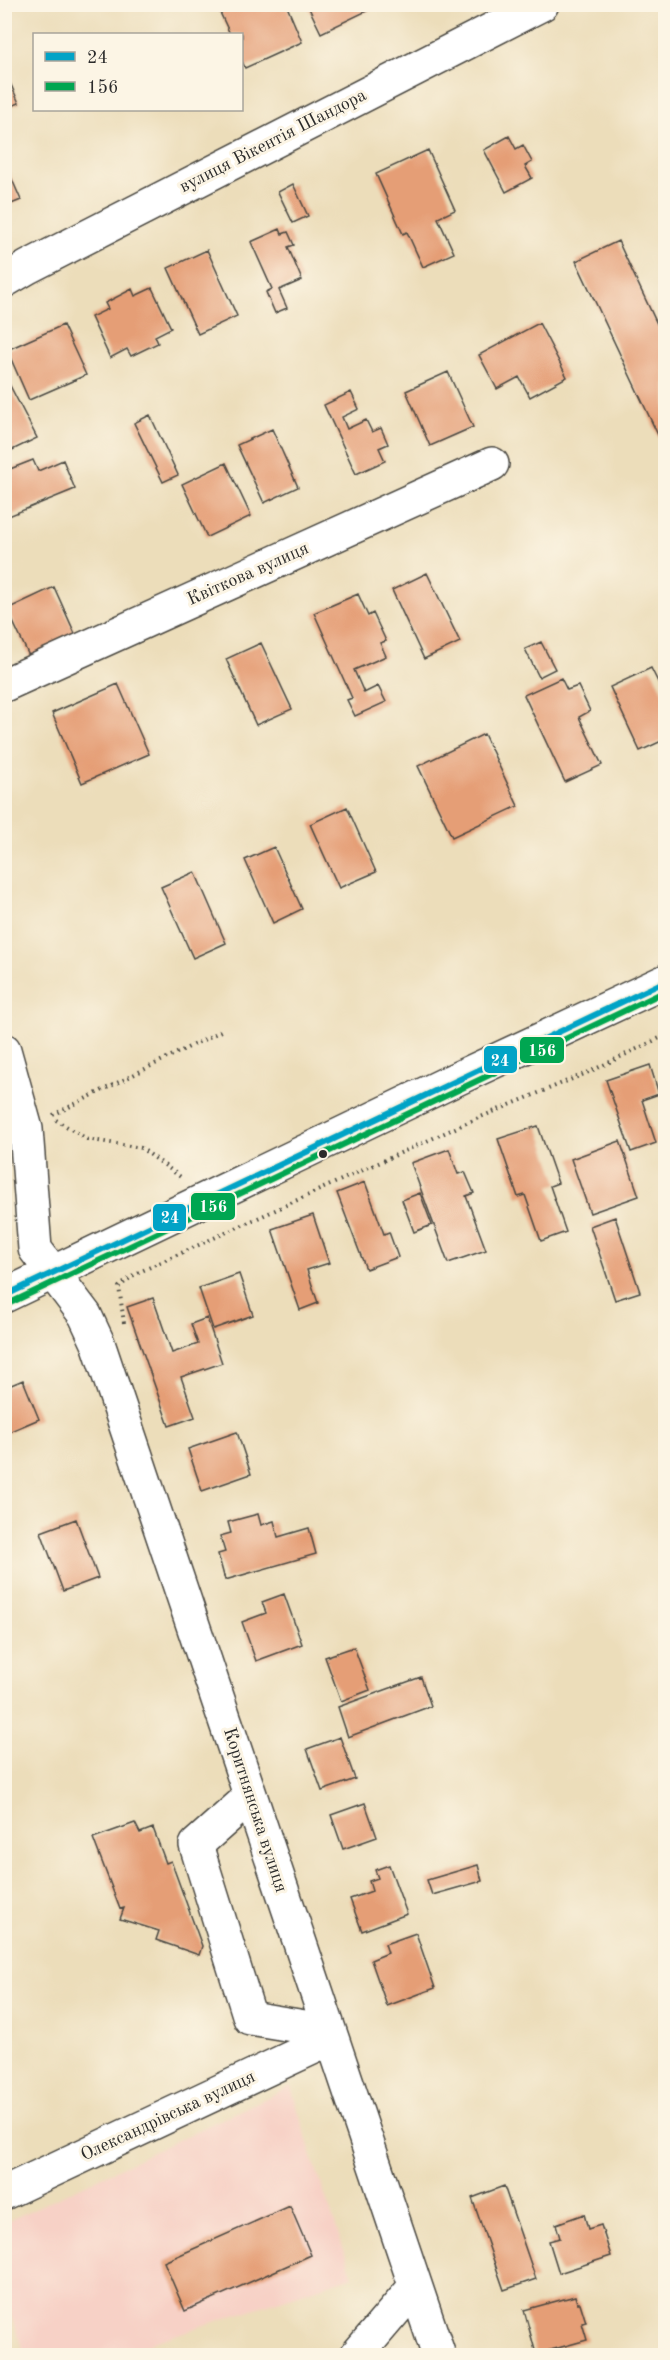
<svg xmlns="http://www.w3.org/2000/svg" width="670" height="2360" viewBox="0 0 670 2360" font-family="'Old Standard TT',serif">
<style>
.built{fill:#f7d1c6}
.building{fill:#e59e76}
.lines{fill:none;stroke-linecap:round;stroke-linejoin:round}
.minor-casing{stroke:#484640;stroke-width:36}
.major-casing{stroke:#484640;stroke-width:36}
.path{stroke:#484640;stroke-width:4;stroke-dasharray:1.5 4.5;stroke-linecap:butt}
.minor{stroke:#fff;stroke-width:33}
.major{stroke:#fff;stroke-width:33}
.bus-1-casing{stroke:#fcf5e5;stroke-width:10}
.bus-2-casing{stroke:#fcf5e5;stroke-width:10}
.bus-1{stroke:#02a3c6;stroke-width:6}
.bus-2{stroke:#00a651;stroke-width:6}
.bus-dot{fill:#2b2b2b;stroke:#fcf5e5;stroke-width:2}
.labels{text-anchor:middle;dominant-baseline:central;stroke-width:6;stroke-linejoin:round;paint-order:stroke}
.street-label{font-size:18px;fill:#2b2b2b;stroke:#fcf5e5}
.line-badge{stroke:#fcf5e5;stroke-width:2}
.badge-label{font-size:16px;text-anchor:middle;font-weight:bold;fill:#fff}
</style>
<rect width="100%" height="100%" fill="#fcf5e5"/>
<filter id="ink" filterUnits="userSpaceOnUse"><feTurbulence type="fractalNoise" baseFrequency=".0167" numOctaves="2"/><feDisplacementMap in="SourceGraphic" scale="12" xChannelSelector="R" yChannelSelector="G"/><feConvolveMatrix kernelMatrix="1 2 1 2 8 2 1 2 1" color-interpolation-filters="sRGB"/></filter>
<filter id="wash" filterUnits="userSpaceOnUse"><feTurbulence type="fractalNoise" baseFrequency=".008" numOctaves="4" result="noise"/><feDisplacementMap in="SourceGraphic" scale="24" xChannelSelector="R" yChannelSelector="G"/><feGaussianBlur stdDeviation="1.35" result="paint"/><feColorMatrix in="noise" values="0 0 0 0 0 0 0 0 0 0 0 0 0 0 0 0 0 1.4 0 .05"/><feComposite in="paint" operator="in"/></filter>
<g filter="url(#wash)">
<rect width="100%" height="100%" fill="#ecddba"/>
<path class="built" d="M291 2086 312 2157 353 2276 115 2355H25L5 2294 4 2223Z"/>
<g id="blocks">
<path class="building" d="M226 4H286L302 42 245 68 242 61V34H230L218 8Z
M307 4H369L371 9 321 33Z
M4 69 19 103 4 109Z
M509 136 516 149 523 145 532 162 525 166 532 178 506 192 484 150Z
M428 150 455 210 438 218 454 253 423 267 407 232 403 234 376 174Z
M4 161 21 200 4 207Z
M293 184 308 216 293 223 278 192Z
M280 229 282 234 288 232 294 245 288 247 302 280 279 290 287 308 275 313 266 292 272 289 251 242Z
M618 241 666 343V452L576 261Z
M207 250 237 316 198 334 168 268Z
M152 288 171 328 155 336 158 343 131 356 127 349 110 358 91 317 108 309 105 303 132 289 135 296Z
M539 323 567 377 530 397 519 377 497 389 479 355Z
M63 325 86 375 29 400 7 350Z
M448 372 473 427 430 446 406 391Z
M4 374 37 438 4 454Z
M351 392 359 409 342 417 347 429 366 420 372 432 381 428 388 444 379 448 385 461 356 474 324 405Z
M150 415 178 475 163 482 134 423Z
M272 429 298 487 264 503 237 445Z
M33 460 38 471 63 460 75 489 4 518V485L10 482 5 471Z
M226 463 251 516 207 537 182 484Z
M427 573 460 642 424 659 392 590Z
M54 587 76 636 30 658 7 609Z
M358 594 368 616 373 613 386 641 380 643 386 656 354 670 364 693 378 686 386 702 355 716 347 700 352 698 314 613Z
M541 642 555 669 539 677 525 649Z
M261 643 292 709 256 725 226 659Z
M651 668 666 698V739L640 751 610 687Z
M561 678 567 690 578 686 590 711 579 717 602 765 565 782 524 695Z
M118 684 149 754 82 783 52 713Z
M484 734 518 806 452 837 418 766Z
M347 807 376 872 339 888 310 824Z
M274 847 302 909 273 923 245 860Z
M195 872 226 943 193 958 161 887Z
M650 1065 659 1094 642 1100 656 1143 631 1152 606 1080Z
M538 1126 558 1183 550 1186 566 1232 541 1241 525 1195 518 1197 498 1139Z
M620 1141 639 1196 590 1213 571 1159Z
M449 1149 458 1174 465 1172 474 1193 466 1196 486 1250 448 1263 411 1163Z
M365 1182 384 1234 389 1232 398 1257 366 1269 337 1193Z
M420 1193 432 1225 414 1232 402 1200Z
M313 1215 329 1263 307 1270 318 1303 300 1310 272 1229Z
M615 1217 640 1292 615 1300 590 1226Z
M239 1274 253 1315 213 1329 199 1288Z
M153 1298 172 1353 198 1344 191 1324 207 1318 222 1363 181 1377 195 1417 169 1426 127 1307Z
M23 1380 39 1419 4 1434V1388Z
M237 1432 251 1474 202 1491 188 1449Z
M258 1514 261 1525 274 1521 278 1537 309 1528 316 1554 225 1580 218 1554 225 1552 220 1536 231 1533 228 1522Z
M76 1519 98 1578 63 1591 41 1532Z
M284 1594 302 1644 256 1661 242 1622 266 1613 262 1602Z
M354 1647 370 1690 341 1701 325 1657Z
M421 1677 431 1706 348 1737 338 1707Z
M340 1737 355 1779 322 1791 307 1749Z
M365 1803 377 1837 343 1849 331 1815Z
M135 1823 140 1833 153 1828 166 1863 171 1861 202 1946 199 1955 156 1940 159 1931 120 1919 124 1908 120 1909 93 1838Z
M389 1865 407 1914 362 1931 350 1899 372 1891 369 1881 378 1878 375 1870Z
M478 1865 482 1881 432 1895 427 1880Z
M416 1933 435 1988 387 2006 371 1960 388 1953 385 1944Z
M504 2186 536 2279 504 2290 472 2198Z
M290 2206 311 2255 185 2311 164 2262Z
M584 2214 588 2229 601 2225 611 2256 559 2273 549 2241 560 2238 556 2224Z
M575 2296 577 2303H580L586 2322 582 2323 587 2340 536 2354 524 2310Z"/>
</g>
</g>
<g filter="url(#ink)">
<use href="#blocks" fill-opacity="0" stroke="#484640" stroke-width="1.5"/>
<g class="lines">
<defs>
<path id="minor" d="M4 281 28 267 542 4
M4 685 492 464
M4 1050 26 1129 35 1249 85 1315 98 1343 439 2356
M250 1797 196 1845 250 2018 329 2031
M4 2193 331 2039
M356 2356 414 2288"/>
<path id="major" d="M4 1296 452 1081 666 981"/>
</defs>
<use href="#minor" class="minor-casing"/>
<use href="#major" class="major-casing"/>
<path class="path" d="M53 1115 221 1031
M56 1120 87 1139 141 1148 182 1178
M124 1323 119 1287 135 1274 464 1124 589 1072 666 1035"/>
<use href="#minor" class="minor"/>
<use href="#major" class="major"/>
<defs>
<path id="bus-1" d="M4 1296 666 981"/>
<path id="bus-2" d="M8 1304 666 991"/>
</defs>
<use href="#bus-1" class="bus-1-casing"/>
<use href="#bus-2" class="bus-2-casing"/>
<use href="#bus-1" class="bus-1"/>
<use href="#bus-2" class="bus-2"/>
</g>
</g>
<circle class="bus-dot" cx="323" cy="1154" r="5"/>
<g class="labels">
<g class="street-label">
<text transform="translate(273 141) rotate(-27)">вулиця Вікентія Шандора</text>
<text transform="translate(248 574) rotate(-24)">Квіткова вулиця</text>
<text transform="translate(255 1810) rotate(72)">Коритнянська вулиця</text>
<text transform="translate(168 2116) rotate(-25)">Олександрівська вулиця</text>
</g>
</g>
<g class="line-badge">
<rect x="519" y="1036" width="46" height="28" rx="6" fill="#00a651"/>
<rect x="483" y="1045" width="35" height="29" rx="6" fill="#02a3c6"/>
<rect x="190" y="1192" width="46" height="29" rx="6" fill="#00a651"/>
<rect x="152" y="1203" width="35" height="29" rx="6" fill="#02a3c6"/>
</g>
<g class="badge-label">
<text x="542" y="1056">156</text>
<text x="500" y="1066">24</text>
<text x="213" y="1212">156</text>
<text x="170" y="1223">24</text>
</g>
<rect width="670" height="2360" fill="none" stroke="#fcf5e5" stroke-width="24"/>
<rect x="33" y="33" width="210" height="78" fill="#fcf5e5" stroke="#a8a49b" stroke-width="1.5"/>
<rect x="45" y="52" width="30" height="9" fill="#02a3c6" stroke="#a8a49b" stroke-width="1.5"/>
<text x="87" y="63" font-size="18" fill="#2b2b2b">24</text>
<rect x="45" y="82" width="30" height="9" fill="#00a651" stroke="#a8a49b" stroke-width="1.5"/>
<text x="87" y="93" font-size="18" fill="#2b2b2b">156</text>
</svg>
